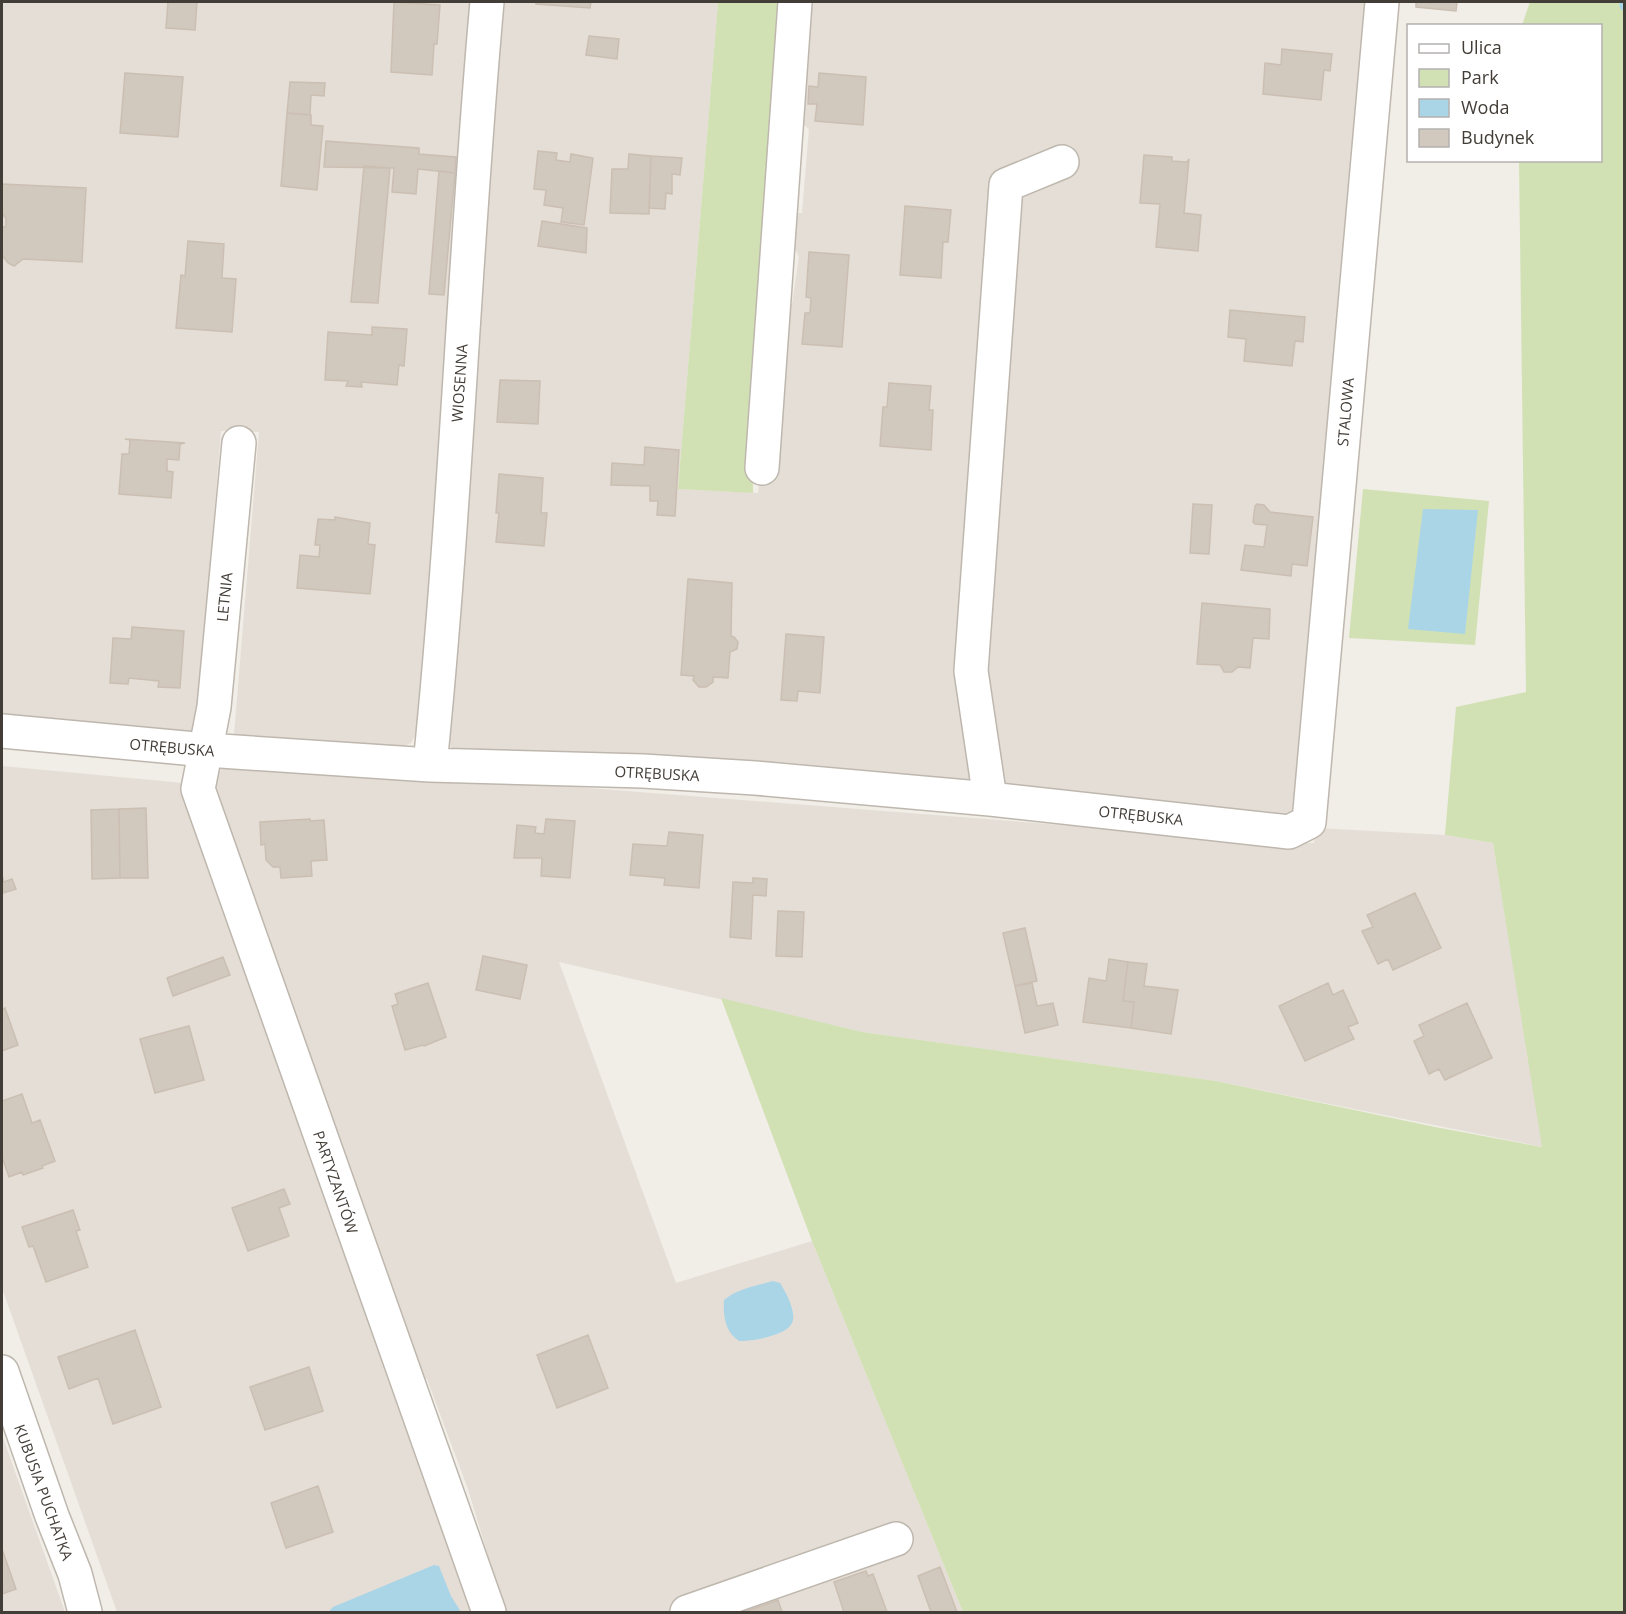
<svg xmlns="http://www.w3.org/2000/svg" width="1626" height="1614" viewBox="0 0 1626 1614" font-family="'Open Sans',sans-serif">
<style>
.residential{fill:#e4ded6}
.green{fill:#d1e1b4}
.water{fill:#aad5e7}
.lines{fill:none;stroke-linecap:round;stroke-linejoin:round}
.stream{stroke:#aad5e7;stroke-width:9}
.building{fill:#d1c8be;stroke:#cbbfb2;stroke-width:1.5}
.minor-casing{stroke:#beb7ae;stroke-width:36}
.minor{stroke:#fff;stroke-width:33}
.labels{text-anchor:middle;dominant-baseline:central;stroke-width:6;stroke-linejoin:round;paint-order:stroke}
.street-label{font-size:15px;fill:#433d37;stroke:#fff}
</style>
<rect width="100%" height="100%" fill="#f1ede7"/>
<path class="residential" d="M2 2H475L418 730 411 743 397 749 234 735 259 432 221 431 196 732 2 715Z
M501 2H718L678 489 758 493 784 308 792 304 799 257 790 237V213H802L809 129 796 119 806 2H1366L1295 823 455 753 439 728Z
M232 760 1291 843H1314L1316 828 1445 835 1493 843 1543 1147 1216 1081 862 1032 559 962 676 1283 812 1241 963 1612H505L468 1489 427 1379 412 1381 207 783Z
M2 766 183 783 476 1612H117L2 1288Z
M2 1435 65 1612H2Z"/>
<path class="green" d="M718 2H788L772 189 762 238 752 380 753 493 678 489Z
M1530 2H1624V1612H963L812 1241 721 998 862 1032 1216 1081 1435 1127 1542 1147 1493 843 1445 835 1456 707 1526 692 1519 161 1600 160V26L1522 25Z
M1363 489 1489 501 1475 645 1349 638Z"/>
<path class="water" d="M1423 509 1478 510 1465 634 1408 629Z
M773 1281 780 1283C786 1292 797 1313 792 1323 786 1336 752 1341 739 1341 725 1332 723 1316 724 1300 738 1288 756 1286 773 1281Z
M434 1565 439 1566 451 1596 461 1612H328L333 1607Z"/>
<g class="lines">
<path class="stream" d="M1624 2V6"/>
</g>
<path class="building" d="M168 2H197L195 30 166 28Z
M394 2 440 5 437 44H434L432 75 391 72Z
M536 2H591L590 8 536 4Z
M1416 2H1457L1456 11 1416 7Z
M589 36 619 39 617 59 586 55Z
M1282 49 1332 54 1330 71 1324 70 1321 100 1263 94 1265 63 1281 65Z
M125 73 183 77 178 137 120 133Z
M819 73 866 77 863 125 815 121 817 104H808L809 86 818 87Z
M290 82 325 83 324 96 311 95 310 115 287 113Z
M287 113 311 115V125L323 126 317 190 281 186Z
M326 141 419 148V154L456 157 455 173 418 169 416 194 392 192 394 168 324 167Z
M538 151 557 153 556 160 570 162 571 154 593 158 584 225 561 222 563 208 544 205 546 190 534 189Z
M629 154 651 156 649 214 610 213 612 169H628Z
M1144 155 1172 157V161L1187 162 1189 159 1184 213 1201 215 1198 251 1156 247 1160 204 1140 203Z
M651 156 682 158 680 175 672 174V194L666 193 665 209 649 208Z
M364 166 390 168 378 303 351 302Z
M439 171 455 173 444 295 429 294Z
M2 184 86 188 82 262 23 259 14 266 8 263 2 255V228L6 226V218L2 214Z
M905 206 951 210 948 242H943L941 278 900 275Z
M542 221 587 228 586 253 538 246Z
M188 241 224 244 222 278 236 279 232 332 176 328 181 275 185 276Z
M809 252 849 255 842 347 802 344 805 313H810L811 298 806 297Z
M1230 310 1305 317 1303 342 1295 341 1292 366 1244 361 1246 339 1228 337Z
M372 327 407 329 404 366 399 365 397 385 361 382 362 387 346 386 348 381 325 380 328 332 372 335Z
M500 380 540 381 538 424 497 422Z
M889 383 931 386 929 410H933L931 450 880 446 883 407H887Z
M125 439 185 443 180 444 179 460 167 459V471L173 472 171 498 119 494 122 454H129L130 440Z
M645 447 679 450 675 516 657 515 658 501H650V486L611 485 612 463 644 465Z
M499 474 543 478 541 513H547L544 546 496 542 499 513H496Z
M1193 504 1212 505 1209 554 1190 553Z
M1257 504 1264 505 1270 512 1313 517 1307 566 1292 564 1291 576 1241 570 1245 545 1264 547 1267 525 1255 524 1253 522 1255 506Z
M335 517 370 523 368 544 375 545 370 594 297 588 300 555 319 557 320 545H315L318 519 335 520Z
M688 579 732 583 731 636 734 637 738 642 737 649 730 652 728 678 713 677V682L706 687H699L693 680 694 676 681 675Z
M1202 603 1270 609 1269 639 1253 638 1250 668 1238 667 1232 672H1224L1220 665 1197 664Z
M132 627 184 631 180 688 158 687 159 681 129 678 128 684 110 683 113 638 131 639Z
M786 634 824 637 820 693 798 691 797 701 781 700Z
M146 808 148 878H120L119 809Z
M119 809 120 878 92 879 91 810Z
M310 819V821L324 820 327 860 311 861 312 876 281 878 280 867H273L266 860 265 844 261 845 260 822Z
M546 819 575 821 570 878 541 876 542 858H514L517 825 536 827 535 833 544 834Z
M669 832 703 835 699 888 664 885 665 878 630 875 633 844 667 846Z
M2 875 4 882 12 879 16 889 3 893Z
M753 878 767 879 766 896 753 895 751 939 730 937 733 882 753 883Z
M1415 893 1441 948 1393 970 1388 959 1378 964 1362 931 1373 927 1367 915Z
M778 911 804 912 802 957 776 956Z
M1025 928 1037 981 1015 986 1003 933Z
M483 956 527 965 520 999 476 990Z
M223 957 230 975 173 996 167 978Z
M1109 959 1128 962 1123 1001 1134 1002 1131 1028 1083 1022 1089 978 1106 981Z
M1128 962 1147 964 1144 986 1178 990 1171 1034 1131 1028 1134 1002 1123 1001Z
M428 983 446 1037 424 1046 423 1045 405 1050 392 1006 398 1004 395 994Z
M1032 983 1037 1006 1053 1003 1058 1025 1025 1033 1015 986Z
M1328 983 1333 995 1343 990 1358 1023 1348 1027 1354 1039 1305 1061 1279 1006Z
M1467 1003 1492 1058 1445 1080 1439 1069 1429 1074 1414 1041 1424 1036 1419 1025Z
M5 1008 18 1045 2 1051V1010Z
M189 1026 204 1080 155 1093 140 1039Z
M22 1094 32 1123 40 1120 55 1161 42 1166 43 1168 23 1175 22 1172 9 1177 2 1157V1101Z
M284 1189 290 1204 279 1208 289 1236 248 1251 232 1208Z
M73 1210 80 1230 76 1231 88 1267 46 1282 33 1246 29 1247 22 1227Z
M135 1330 161 1407 113 1424 98 1378 69 1389 58 1357Z
M588 1335 608 1388 557 1408 537 1355Z
M309 1367 323 1411 265 1430 250 1387Z
M318 1486 333 1532 286 1548 271 1503Z
M2 1549 16 1589 2 1594Z
M940 1567 954 1604 957 1612H931L918 1576Z
M866 1571 868 1576 873 1574 887 1612H844L834 1582Z
M778 1600 782 1612H743V1610L746 1609 747 1611Z"/>
<g class="lines">
<defs>
<path id="minor" d="M239 443 214 707 198 789 489 1612
M762 468 795 2
M2 731 206 750 430 765 643 771 755 778 990 799 1289 832 1309 822 1382 2
M430 765C456 511 464 256 487 2
M990 799 971 671 1006 185 1062 162
M2 1372 52 1516 75 1574 85 1612
M687 1612 896 1539"/>
</defs>
<use href="#minor" class="minor-casing"/>
<use href="#minor" class="minor"/>
</g>
<g class="labels">
<g class="street-label">
<text transform="translate(459 383) rotate(-86)">WIOSENNA</text>
<text transform="translate(1345 412) rotate(-85)">STALOWA</text>
<text transform="translate(224 597) rotate(-84)">LETNIA</text>
<text transform="translate(172 747) rotate(5)">OTRĘBUSKA</text>
<text transform="translate(657 773) rotate(3)">OTRĘBUSKA</text>
<text transform="translate(1141 815) rotate(6)">OTRĘBUSKA</text>
<text transform="translate(336 1182) rotate(71)">PARTYZANTÓW</text>
<text transform="translate(44 1492) rotate(70)">KUBUSIA PUCHATKA</text>
</g>
</g>
<rect width="1626" height="1614" fill="none" stroke="#433d37" stroke-width="6"/>
<rect x="1407" y="24" width="195" height="138" fill="#ffffff" stroke="#b4b1af" stroke-width="1.5"/>
<rect x="1419" y="44" width="30" height="9" fill="#ffffff" stroke="#b4b1af" stroke-width="1.5"/>
<text x="1461" y="54" font-size="18" fill="#433d37">Ulica</text>
<rect x="1419" y="69" width="30" height="18" fill="#d1e1b4" stroke="#b4b1af" stroke-width="1.5"/>
<text x="1461" y="84" font-size="18" fill="#433d37">Park</text>
<rect x="1419" y="99" width="30" height="18" fill="#aad5e7" stroke="#b4b1af" stroke-width="1.5"/>
<text x="1461" y="114" font-size="18" fill="#433d37">Woda</text>
<rect x="1419" y="129" width="30" height="18" fill="#d1c8be" stroke="#b4b1af" stroke-width="1.5"/>
<text x="1461" y="144" font-size="18" fill="#433d37">Budynek</text>
</svg>
